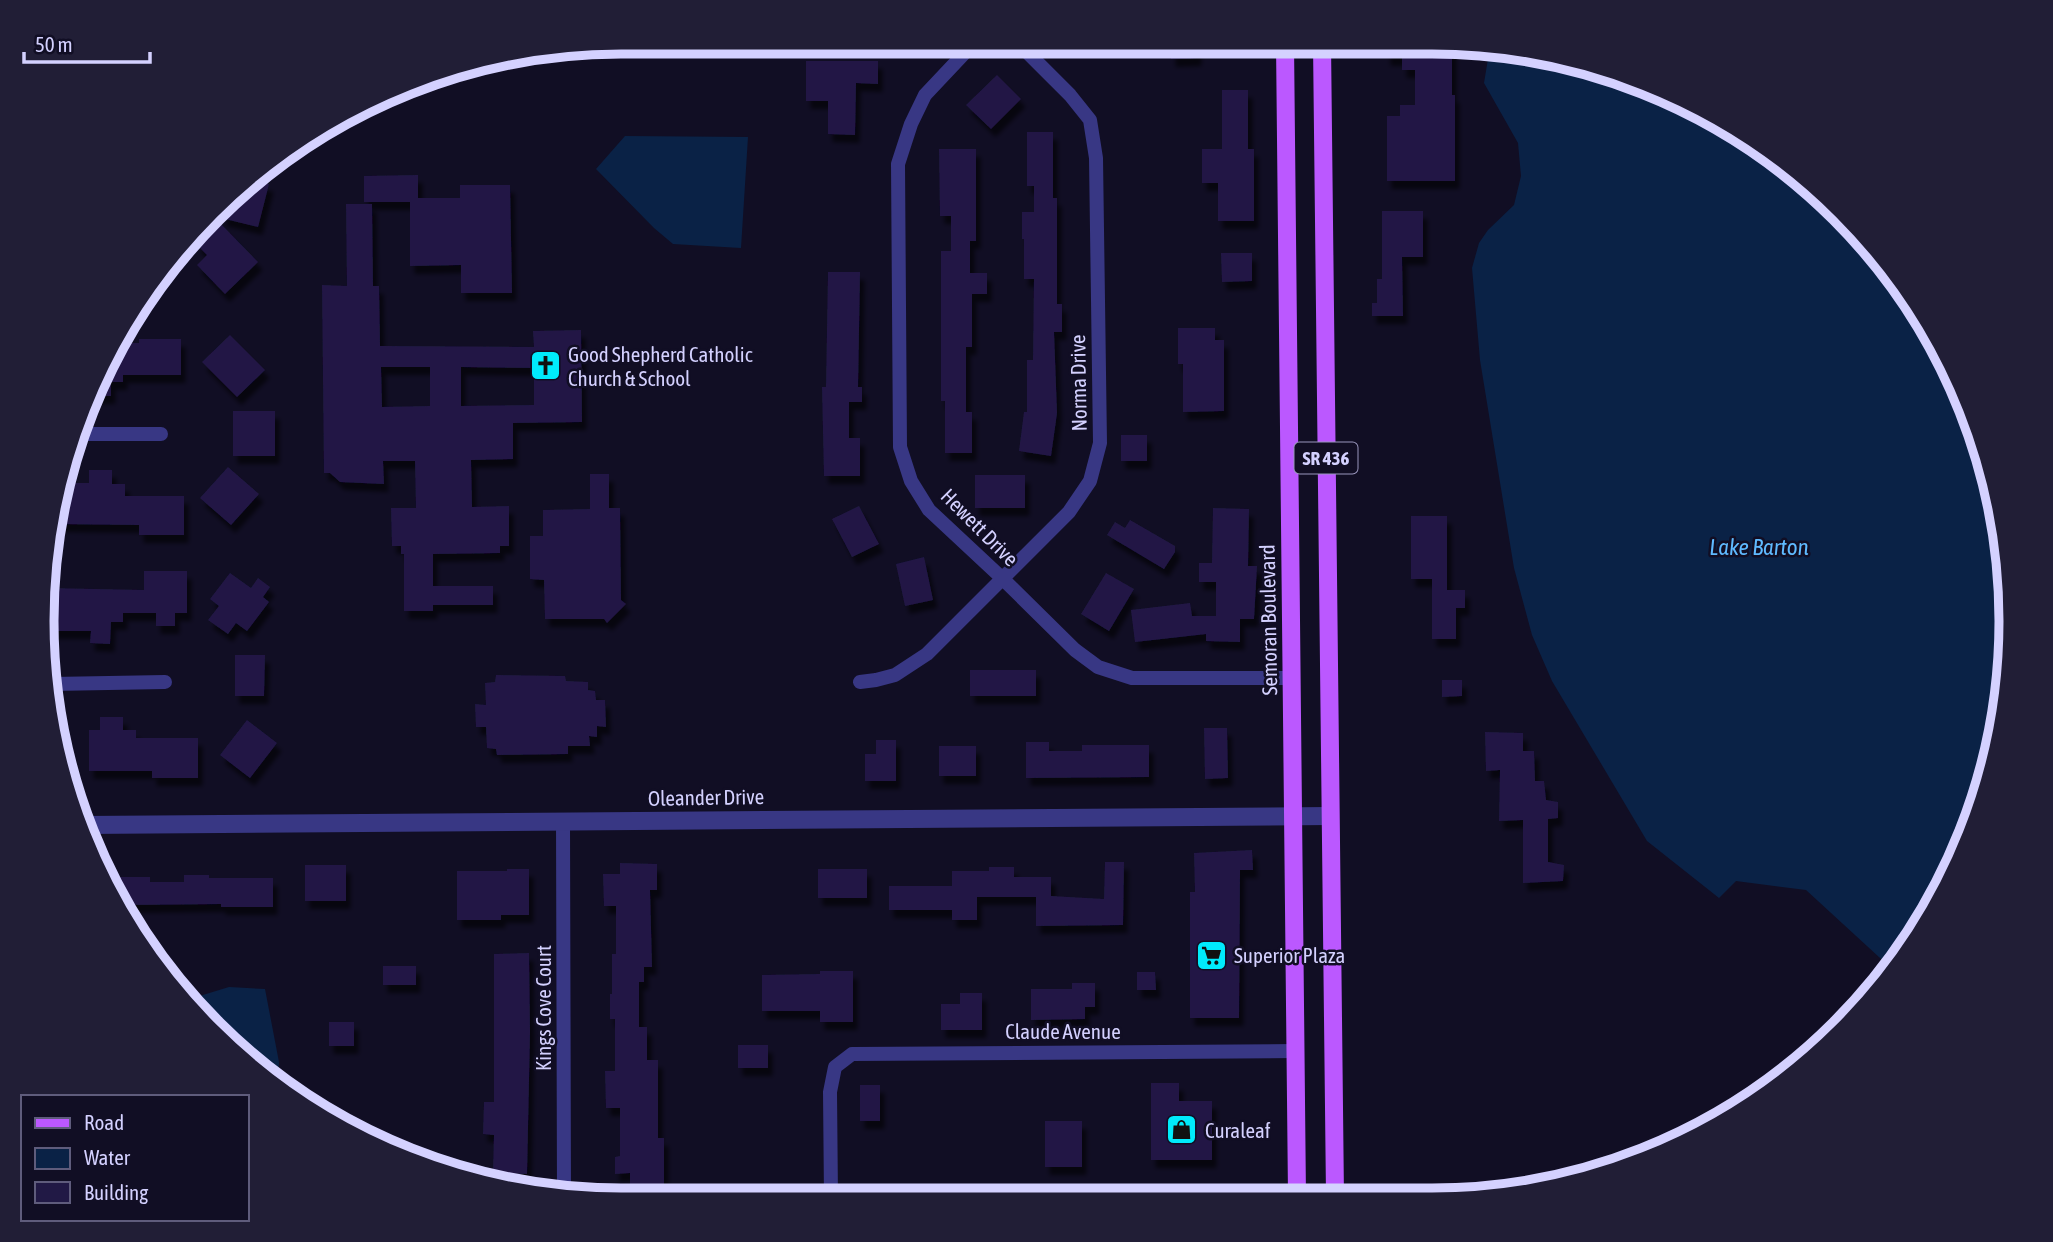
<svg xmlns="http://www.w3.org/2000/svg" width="2053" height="1242" viewBox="0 0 2053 1242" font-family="'Asap Condensed',sans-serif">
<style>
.water{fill:#0a2246}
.building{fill:#211945;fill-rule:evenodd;filter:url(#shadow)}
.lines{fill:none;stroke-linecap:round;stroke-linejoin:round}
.minor{stroke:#383784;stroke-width:14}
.tertiary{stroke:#383784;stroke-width:18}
.primary{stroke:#bb58ff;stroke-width:18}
.labels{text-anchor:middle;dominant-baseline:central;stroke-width:5;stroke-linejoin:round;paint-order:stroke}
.shield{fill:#110e24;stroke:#9a96bd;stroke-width:2}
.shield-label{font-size:19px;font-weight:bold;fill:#d4d1ff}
.poi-label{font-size:21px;fill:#d4d1ff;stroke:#110e24;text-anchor:start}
.street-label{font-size:21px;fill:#d4d1ff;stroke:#110e24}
.water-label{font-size:23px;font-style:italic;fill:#5fbaff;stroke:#110e24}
.rim{fill:none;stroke:#d4d1ff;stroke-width:9}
</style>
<defs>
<filter id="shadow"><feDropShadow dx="4.5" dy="8" stdDeviation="2" flood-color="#0009"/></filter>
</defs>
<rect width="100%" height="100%" fill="#110e24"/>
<path class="water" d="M1490 47 1618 73 1754 140 1842 212 1914 300 1967 400 2000 508 2011 621 2000 734 1967 843 1913 943 1892 969 1806 890 1736 881 1719 898 1647 841 1552 681 1532 635 1514 568 1480 360 1472 268 1479 243 1488 230 1514 205 1521 176 1518 143 1484 83Z
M625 136 748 137 741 248 673 244 654 228 596 169Z
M229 987 265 989 279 1062 278 1083 192 1002 193 998Z"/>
<path class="building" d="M1171 43H1197V58L1171 59Z
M1386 43H1452V95H1455V181H1387V116H1400V105H1415V70H1402V58H1386Z
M806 61H878V84L856 83 855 135 828 134V101H806Z
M997 75 1021 99 991 129 966 105Z
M1222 90H1248V149H1254V221H1218V183H1202V149H1222Z
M1027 132H1053V198H1057V304H1062V332H1054L1057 413 1051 456 1019 451 1024 412H1027V360H1033L1034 279H1024V239H1022V212H1034V186H1027Z
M939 149H976V241H970V273H987V294H972V347H966V412H972V453H945V401H941V251H951V216H940Z
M418 175V198H460V185H510L512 293H461V265L410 266V202H364V176Z
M252 180 269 184 258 227 221 218 224 210Z
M346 204H372L373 286H379L380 346 534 347 533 331 581 330 582 422 513 423V459L471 460 472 507 509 506V546H500V553L433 554V586H493V605H433V611H404V554H401V546H392L391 508H416L415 461H383L384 484 340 482 330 473H324L322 285 347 286ZM381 367H430V406L382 407ZM461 367 534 368V405L461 406Z
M1382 211H1423V257H1402L1403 316H1372V303H1377V279H1382Z
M219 222 258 262 225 294 197 265 207 255 196 244Z
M1221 253H1252V281L1222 282Z
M828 272H860L858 387H862V402H849V438H860V476H824L822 387H826Z
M1178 328H1215V340H1224V411L1183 412V364H1178Z
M230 335 265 370 237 397 202 362Z
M139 339H181V375H123V382H111V396H92L118 343H139Z
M233 411H275V456H233Z
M1121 435H1147V461H1121Z
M228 467 259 494 231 525 200 498Z
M89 470H112V484H125V496H184V535H139V525L58 524 65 483H89Z
M590 474H609V508H620L621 600 626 604 607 623 604 619H545L544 580 530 579V536H543V510L590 509Z
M975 475H1025V508H975Z
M859 506 879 544 852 557 832 519Z
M1213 508 1249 509 1248 566H1257L1254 619H1240V642L1206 641V634L1135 642 1131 610 1190 603 1192 616H1216V582H1199V563H1212Z
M1411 516H1447V590H1465V608H1456V639H1432V579H1411Z
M1130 520 1175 546V552L1164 569 1107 535 1115 522 1125 528Z
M924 557 933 600 905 606 896 564Z
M144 571H187V613H175V626H156V613H123V622H111L110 644 90 643 91 631H44L42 621 47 588 144 590Z
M230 573 251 588 258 578 270 587 263 597 269 602 247 631 236 623 228 634 208 620 219 606 210 599Z
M1106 573 1134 589 1109 631 1081 614Z
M235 655H265L264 696H235Z
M970 670H1036V696H970Z
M496 675 565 676 566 681 588 682V690L595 691 596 700H605L606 727 597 726V737L589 736 590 746H568V754L497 755 496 749 487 748 486 727H476L475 704 486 705 485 683 495 682Z
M1442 680H1462V696L1442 697Z
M100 717H123V730H136V738H198V778H152V771H89V730H100Z
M247 720 277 743 250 778 220 755Z
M1204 728H1227L1228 778 1205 779Z
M1485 732 1523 733V751H1534L1535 781H1544L1546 800 1558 802V818L1548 819V862L1564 865 1563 881 1523 883V820L1499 821 1500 770 1486 771Z
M876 740H896V781H865V754H876Z
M1026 742H1049V751H1082V745H1149V777L1026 778Z
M939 746H976V776H939Z
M1252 850 1253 870H1240L1239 1018H1190V892H1195L1194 853Z
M1105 862H1124L1123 925 1036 926V897H977V920H952V910H889V886H952V871H989V867H1014V877H1051V896L1104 899Z
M620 863 657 864V890H650L652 967H644V982H639V1027H647V1060H658V1138H664V1188H630V1173L615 1174V1157L620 1156V1108H606L605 1071H615V1019H610V994H612V954H616V906H604L603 874H620Z
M305 865H346V901H305Z
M507 869H529V915H501V920H457V871H507Z
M818 869H867V898H818Z
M184 875H209V878H273V907H221V904L125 905 110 877H150V882H184Z
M529 953 530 1032 527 1174 493 1173 494 1135 483 1134 484 1102H494V954Z
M383 966H416V985H383Z
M820 971H853V1022H820V1011H762V975L820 974Z
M1137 972H1155L1156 990H1137Z
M1072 983H1095V1007H1085V1019L1031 1020V989H1072Z
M960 993H982V1030H941V1004H960Z
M329 1022H354V1046H329Z
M738 1045H768V1068H738Z
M1151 1083H1179V1101H1212V1160H1151Z
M860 1085H880V1121H860Z
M1045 1121H1082V1167H1045Z"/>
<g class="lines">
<path class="minor" d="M974 43 925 95 911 124 898 164 900 447 911 481 929 510 1003 579 1075 650 1098 667 1132 678H1292
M73 434H161
M860 682 876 680 895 675 927 654 1069 512 1090 481 1100 443 1096 158 1090 120 1070 95 1018 43
M52 684 165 682
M563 821 564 1195
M831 1198 830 1092 835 1067 852 1054 1296 1051"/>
<path class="tertiary" d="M83 825 1330 816"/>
<path class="primary" d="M1285 43 1297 1196
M1322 43 1335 1196"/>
</g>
<defs>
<symbol id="church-square" viewBox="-11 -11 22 22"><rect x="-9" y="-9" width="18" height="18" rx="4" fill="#00ebfc" stroke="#110e24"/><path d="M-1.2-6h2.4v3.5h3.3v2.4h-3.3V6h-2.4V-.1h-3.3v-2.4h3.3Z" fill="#111"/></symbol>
<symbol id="supermarket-square" viewBox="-11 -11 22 22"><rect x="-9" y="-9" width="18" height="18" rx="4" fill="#00ebfc" stroke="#110e24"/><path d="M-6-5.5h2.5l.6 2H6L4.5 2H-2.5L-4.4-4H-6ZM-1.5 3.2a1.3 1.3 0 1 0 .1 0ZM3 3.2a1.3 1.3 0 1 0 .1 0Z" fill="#111"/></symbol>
<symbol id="shop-square" viewBox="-11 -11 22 22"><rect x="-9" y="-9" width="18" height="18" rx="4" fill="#00ebfc" stroke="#110e24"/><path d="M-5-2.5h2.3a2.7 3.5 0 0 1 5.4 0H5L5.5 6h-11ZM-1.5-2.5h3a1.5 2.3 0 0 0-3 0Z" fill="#111"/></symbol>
</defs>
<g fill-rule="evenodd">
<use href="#church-square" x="528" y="348" width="35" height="35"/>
<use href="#supermarket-square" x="1194" y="938" width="35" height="35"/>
<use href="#shop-square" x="1164" y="1112" width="35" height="35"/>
</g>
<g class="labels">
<rect class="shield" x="1294.5" y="442.5" width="63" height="31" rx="5"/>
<g class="shield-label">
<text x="1326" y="458">SR 436</text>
</g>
<g class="poi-label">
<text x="568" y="354">Good Shepherd Catholic<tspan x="568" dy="24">Church &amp; School</tspan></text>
<text x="1234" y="955">Superior Plaza</text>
<text x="1205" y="1130">Curaleaf</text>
</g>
<g class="street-label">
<text transform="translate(1078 383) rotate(-91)">Norma Drive</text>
<text transform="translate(980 527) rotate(45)">Hewett Drive</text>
<text transform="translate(1268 620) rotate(-91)">Semoran Boulevard</text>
<text transform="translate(706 797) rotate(-1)">Oleander Drive</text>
<text transform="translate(543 1008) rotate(-90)">Kings Cove Court</text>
<text x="1063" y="1031">Claude Avenue</text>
</g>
<g class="water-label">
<text x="1759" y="547">Lake Barton</text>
</g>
</g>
<path d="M0 0H2053V1242H0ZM621 54H1432A567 567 0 0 1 1999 621V621A567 567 0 0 1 1432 1188H621A567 567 0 0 1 54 621V621A567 567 0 0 1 621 54Z" fill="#211e36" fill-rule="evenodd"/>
<path class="rim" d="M621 54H1432A567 567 0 0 1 1999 621V621A567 567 0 0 1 1432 1188H621A567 567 0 0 1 54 621V621A567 567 0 0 1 621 54Z"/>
<rect x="21" y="1095" width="228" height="126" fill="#110e24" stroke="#5f5c7c" stroke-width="2"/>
<rect x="35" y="1118" width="35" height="10" fill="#bb58ff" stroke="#5f5c7c" stroke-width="2"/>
<text x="84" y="1130" font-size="21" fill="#d4d1ff">Road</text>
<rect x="35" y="1148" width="35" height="21" fill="#0a2246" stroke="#5f5c7c" stroke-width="2"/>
<text x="84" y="1165" font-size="21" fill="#d4d1ff">Water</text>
<rect x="35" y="1182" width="35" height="21" fill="#211945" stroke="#5f5c7c" stroke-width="2"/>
<text x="84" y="1200" font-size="21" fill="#d4d1ff">Building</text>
<path d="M24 52v10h126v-10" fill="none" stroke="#d4d1ff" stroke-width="3.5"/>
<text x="35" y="52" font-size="21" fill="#d4d1ff" stroke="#110e24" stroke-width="5" paint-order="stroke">50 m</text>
</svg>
